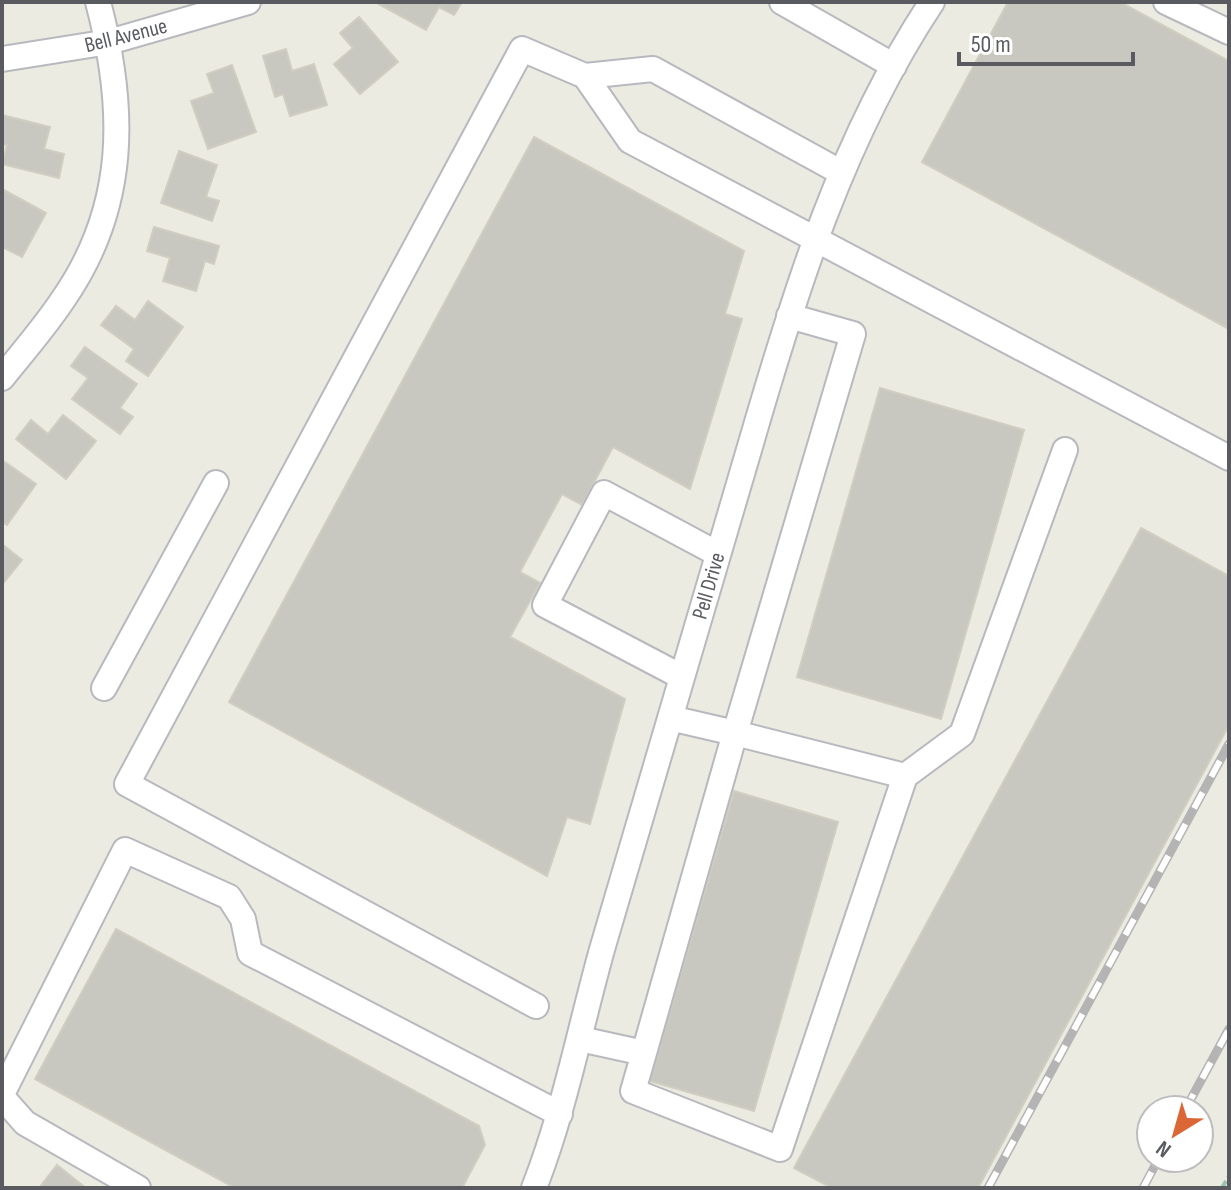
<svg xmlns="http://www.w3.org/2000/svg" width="1231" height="1190" viewBox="0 0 1231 1190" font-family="'Sofia Sans Condensed',sans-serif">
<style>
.building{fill:#c8c8c0;stroke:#cfcec0;stroke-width:2}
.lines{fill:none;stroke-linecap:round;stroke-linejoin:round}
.minor-casing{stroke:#b8b9bf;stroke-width:28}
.path{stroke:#98c2ad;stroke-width:4;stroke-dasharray:8 4;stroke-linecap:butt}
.minor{stroke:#fff;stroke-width:24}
.rail-casing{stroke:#b4b4b5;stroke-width:9}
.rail{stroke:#fff;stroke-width:6;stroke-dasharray:18;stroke-linecap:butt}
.labels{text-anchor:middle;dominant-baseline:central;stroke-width:6;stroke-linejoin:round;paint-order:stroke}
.street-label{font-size:22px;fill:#595b61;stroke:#fff}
</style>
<rect width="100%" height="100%" fill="#ebebe1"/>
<path class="building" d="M375 2H462L454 15 439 7 426 30Z
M1008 2H1120L1229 61V329L922 162Z
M359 17 398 62 360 94 334 64 353 48 340 33Z
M286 49 292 71 314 64 327 105 290 116 283 94 275 97 263 56Z
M232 65 256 132 208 149 191 101 214 93 207 74Z
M2 115 50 127 44 149 64 154 59 178 2 164 7 145 2 144Z
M534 137 744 251 725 314 742 319 690 489 613 447 582 505 562 494 520 572 540 583 510 637 625 699 590 824 567 817 547 876 229 702Z
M179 151 217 165 206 197 219 201 212 221 161 203Z
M2 189 46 213 22 257 2 247Z
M154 227 219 246 214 264 205 261 196 291 163 281 170 258 147 251Z
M148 301 183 327 148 376 126 361 134 349 101 325 116 306 135 320Z
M85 347 137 384 120 408 133 417 120 434 72 399 88 378 71 366Z
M880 388 1024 430 941 719 797 677Z
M63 415 96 441 66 479 16 439 31 420 48 434Z
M2 460 36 484 7 525 2 522Z
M1141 528 1229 576V725L978 1188H832L794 1168Z
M2 544 22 560 2 585Z
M734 791 838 822 754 1111 650 1081Z
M116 929 479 1126 485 1145 462 1188H235L35 1079Z
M57 1165 86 1188H39Z"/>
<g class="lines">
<defs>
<path id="minor" d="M782 2 894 66
M1166 2 1229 32
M2 59 109 42 248 2
M585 76 653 69 842 173
M2 378C22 353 44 328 62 301 128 207 126 108 98 2
M682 677 545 605 604 493 718 554
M104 688 216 483
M905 776 962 734 1065 450
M536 1006 127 784 522 49 585 76 630 141 1229 458
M580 1039 644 1053 735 733 670 718
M644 1053 633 1091 780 1149 905 776 735 733 853 334 789 316
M2 1094 125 850 229 897 243 919 250 953 560 1114
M2 1097 25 1123 138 1188
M534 1188C565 1109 580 1027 603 946 652 778 702 611 751 443 795 291 843 136 932 2"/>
</defs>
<use href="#minor" class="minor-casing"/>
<path class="path" d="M1222 1188 1229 1176"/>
<use href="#minor" class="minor"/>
<defs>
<path id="rail" d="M1185 1110 1229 1029
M988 1188 1229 744
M1143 1188 1159 1158"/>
</defs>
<use href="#rail" class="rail-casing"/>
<use href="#rail" class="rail"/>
</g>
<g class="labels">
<g class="street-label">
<text transform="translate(126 36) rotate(-14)">Bell Avenue</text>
<text transform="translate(709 586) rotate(-74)">Pell Drive</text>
</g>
</g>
<rect width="1231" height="1190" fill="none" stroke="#595b61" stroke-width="8"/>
<g transform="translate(1175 1134) rotate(217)"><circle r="38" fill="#ffffff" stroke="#bdbdc0" stroke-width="2"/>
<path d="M0-6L14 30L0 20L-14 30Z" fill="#dc6736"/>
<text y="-12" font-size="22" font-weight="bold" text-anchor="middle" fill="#595b61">N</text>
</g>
<path d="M959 52v12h174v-12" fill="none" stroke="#595b61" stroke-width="4"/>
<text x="971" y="52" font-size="24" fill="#595b61" stroke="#ffffff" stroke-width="6" paint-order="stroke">50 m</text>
</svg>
